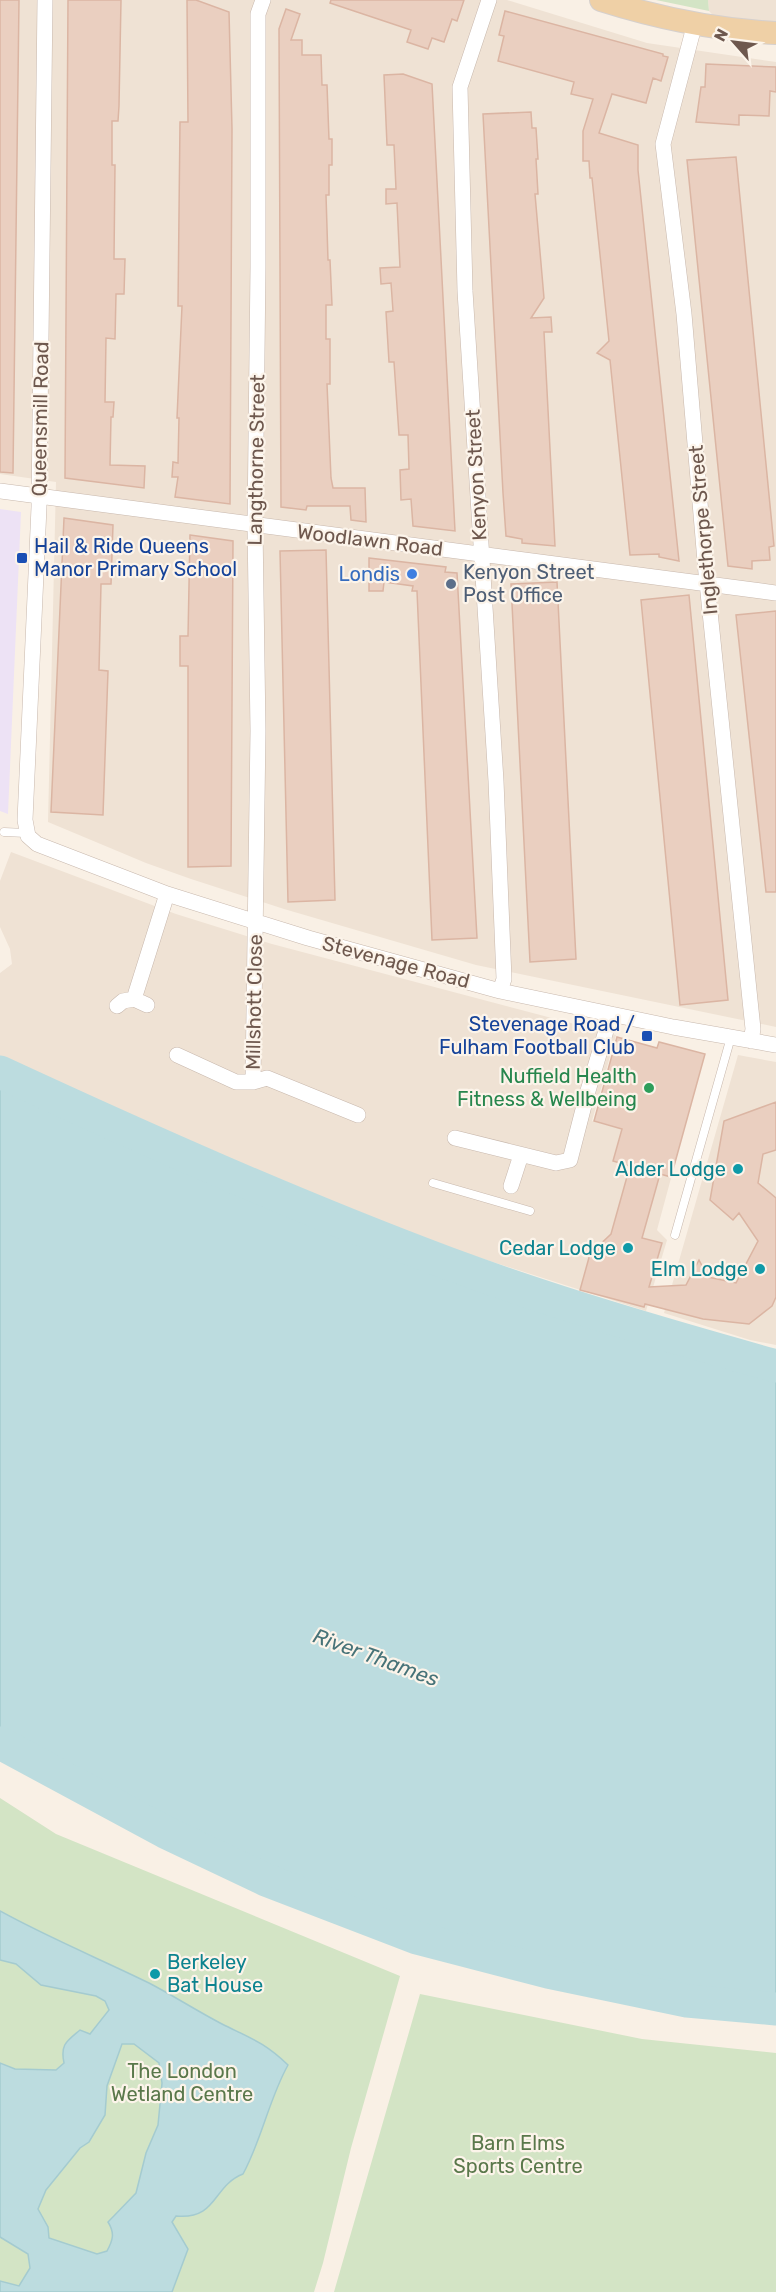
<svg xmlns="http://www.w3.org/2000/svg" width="776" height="2292" viewBox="0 0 776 2292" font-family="Rubik,sans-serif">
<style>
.residential{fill:#efe2d4}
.education{fill:#ede2f5}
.green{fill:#d3e4c5}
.water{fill:#bcdcdf;stroke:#a4cbd0;stroke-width:1.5;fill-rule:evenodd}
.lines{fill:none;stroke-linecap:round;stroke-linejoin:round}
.river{stroke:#bcdcdf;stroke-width:33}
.building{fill:#eacfc0;stroke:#dbb5a3;stroke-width:1.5}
.lane-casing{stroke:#c8b8ad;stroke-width:9}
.street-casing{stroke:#c8b8ad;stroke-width:16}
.primary-casing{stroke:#d6d0cd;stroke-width:24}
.lane{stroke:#fff;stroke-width:8}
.street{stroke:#fff;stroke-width:15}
.primary{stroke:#efd0a6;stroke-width:22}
.transit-dot{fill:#1a4fb4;stroke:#fcf4ea;stroke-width:2}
.shop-dot{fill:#3f7fe0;stroke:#fcf4ea;stroke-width:2}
.service-dot{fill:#5c6f8a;stroke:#fcf4ea;stroke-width:2}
.leisure-dot{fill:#2e9e5b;stroke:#fcf4ea;stroke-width:2}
.culture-dot{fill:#0f9aa8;stroke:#fcf4ea;stroke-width:2}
.labels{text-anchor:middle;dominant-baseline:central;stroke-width:4.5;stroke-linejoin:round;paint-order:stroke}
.street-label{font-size:20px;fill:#6e584e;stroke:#fcf4ea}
.transit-label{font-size:20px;fill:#164399;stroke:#fcf4ea;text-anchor:start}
.service-label{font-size:20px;fill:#4e5e75;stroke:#fcf4ea;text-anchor:start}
.shop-label{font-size:20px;fill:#366cbe;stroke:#fcf4ea;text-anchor:end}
.leisure-label{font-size:20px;fill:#27864d;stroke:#fcf4ea;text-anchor:end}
.culture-label{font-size:20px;fill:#0d838f;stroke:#fcf4ea;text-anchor:end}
.park-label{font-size:20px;fill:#5a784b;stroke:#fcf4ea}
.water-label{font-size:21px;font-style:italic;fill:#477378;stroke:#fcf4ea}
</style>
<rect width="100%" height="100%" fill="#f9f0e5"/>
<path class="residential" d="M0 0H507L647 43 776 62V1027L476 965 284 909 191 879 146 863 48 822 56 482 0 474Z
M708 0H776V27L719 22 709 11Z
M11 852 176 914 272 944 616 1035 592 1121 680 1145 657 1230 667 1240 646 1311 409 1235 135 1120 0 1057V973L12 964 10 949 0 927V881Z
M738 1055 776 1062V1345L750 1340 664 1313Z"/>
<path class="education" d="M0 509 21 512 8 814 0 811Z"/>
<path class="green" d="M656 0H708L709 11Z
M0 1798 56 1834 400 1976 351 2148 323 2263 314 2292H0Z
M420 1994 642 2039 776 2053V2292H334Z"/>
<path class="water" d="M0 1072C147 1139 295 1206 447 1263 555 1303 665 1335 776 1366V2008L687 2001 548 1972 417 1938 266 1880 165 1832 0 1743Z
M0 1911C49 1938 100 1959 149 1983 174 1996 197 2011 222 2024 250 2038 264 2042 288 2065 269 2099 262 2139 243 2174 212 2186 218 2220 176 2216L172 2222 188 2249 172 2292H0V2281L19 2286 30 2268 28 2254 0 2237V2063L15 2069 56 2070 64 2063C60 2044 67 2041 80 2030L90 2034 109 2010 105 2001 96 1996 41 1985 16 1964 0 1960ZM122 2044H134L159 2063 162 2083 158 2125 146 2153 136 2193 108 2222C115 2233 113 2240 107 2251L97 2254 49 2238 48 2227 38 2209 46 2190 80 2148 89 2142 105 2115 107 2086Z"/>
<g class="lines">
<path class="river" d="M0 1072C147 1140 295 1206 447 1263 555 1303 665 1335 776 1366
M0 1743 165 1832 266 1880 417 1938 548 1972 687 2001 776 2009"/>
</g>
<path class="building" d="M0 0H19L13 473 0 472Z
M68 0H121L119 106 118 121H112V165H115L114 259H125L124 294H116L115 339 106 338 105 402H114L113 417H111L110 465 145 466 144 488 65 478Z
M187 0H196L229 12 232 129 230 504 175 497 178 477H172L173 462 178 463 179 418H177L182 306H178L180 122H188Z
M331 0H464L457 21 452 19 444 42 432 38 428 49 407 42 411 30 330 3Z
M286 9 300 14 291 40H302V55H321L322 85H327L329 139H332V165H329V195H326L328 260H330L332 305H326V339H330V384H327L331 478 333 488H365L366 522 351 520 350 506H307L306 510 281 507 279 29Z
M505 11 663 54V56L668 57 661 81 653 78 646 103 612 94 599 133 638 145V170L679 561 659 557V554L630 555 610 360 597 353 609 341 592 178H590L589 161H583V131L593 99 571 94 574 82 498 61 504 36 499 35Z
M706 64 776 67V92L770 91 769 116 739 115V125L696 122 701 87H705Z
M403 74 432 84 455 531 413 526 411 499 401 500 400 470 409 469 408 435H399L394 362H389L386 312 393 311 391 283 381 284 380 268 400 267 397 203 386 204V189H396L394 145H387L384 75Z
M531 112 532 128H536L538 159H536L538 194H535L544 298 531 318 551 317 552 332H544L555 546 522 543V539L506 536 503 493 483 114Z
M736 157 774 546 769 547 770 560 752 561V569L728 566 687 160Z
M64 518 113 525 111 584H101L99 670 108 671 103 815 51 812Z
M190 535 233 541 231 866 188 867V666H180V636H188Z
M326 550 335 900 288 902 280 551Z
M369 558 446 567 445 572 457 573 477 938 432 940 417 591H412L413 586 384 582 383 591H369Z
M557 582 576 959 530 962 511 584Z
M689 595 728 1000 680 1005 641 600Z
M776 611V892H766L736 615Z
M617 1037 657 1048 659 1042 705 1054 671 1177 660 1174 642 1238 662 1243 649 1287 686 1285 699 1260 708 1277 736 1283 758 1241 739 1213 733 1220 710 1200 724 1121 776 1102V1150L763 1154 758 1183 776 1198V1297L772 1306 749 1324 703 1319 645 1304 644 1307 580 1290 590 1254 611 1234 630 1166 613 1161 622 1129 594 1121Z"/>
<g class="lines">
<defs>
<path id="lane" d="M4 832 26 833
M433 1183 530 1211
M675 1235 731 1037"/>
<path id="street" d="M45 0 39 507 25 820 28 836 37 844 167 894 308 938 500 991 673 1027 776 1045
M489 0 460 87 465 291 496 781 504 979 500 991
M695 23 663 144 684 314 706 573 753 1029 751 1041
M0 491 776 593
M147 1005 134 999 167 894
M117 1006 123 1001 134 999
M177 1055 236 1082H253L258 731 255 526 258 267V14L263 0
M253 1082 267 1078 358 1115
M455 1138 556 1163 570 1160 587 1094 611 1014
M511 1186 521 1155"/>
<path id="primary" d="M601 0C658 18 716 30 776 33"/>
</defs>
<use href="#lane" class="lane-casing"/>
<use href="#street" class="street-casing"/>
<use href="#primary" class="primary-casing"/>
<use href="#lane" class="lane"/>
<use href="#street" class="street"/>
<use href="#primary" class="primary"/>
</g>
<g class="transit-dot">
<rect x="16" y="552" width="12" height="12" rx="3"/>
<rect x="641" y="1030" width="12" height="12" rx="3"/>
</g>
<circle class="shop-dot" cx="412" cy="574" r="6"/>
<circle class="service-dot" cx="451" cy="584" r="6"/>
<circle class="leisure-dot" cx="649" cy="1088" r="6"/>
<g class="culture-dot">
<circle cx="738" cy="1169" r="6"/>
<circle cx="628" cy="1248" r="6"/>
<circle cx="760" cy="1269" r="6"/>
<circle cx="155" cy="1974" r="6"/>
</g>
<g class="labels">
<g class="street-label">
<text transform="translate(40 419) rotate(-89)">Queensmill Road</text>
<text transform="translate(256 460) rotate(-89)">Langthorne Street</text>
<text transform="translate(476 475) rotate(-93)">Kenyon Street</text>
<text transform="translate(703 530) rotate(-95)">Inglethorpe Street</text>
<text transform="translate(370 540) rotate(7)">Woodlawn Road</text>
<text transform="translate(396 962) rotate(15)">Stevenage Road</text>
<text transform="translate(254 1002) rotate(-89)">Millshott Close</text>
</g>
<g class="transit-label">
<text x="34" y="546">Hail &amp; Ride Queens<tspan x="34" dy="23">Manor Primary School</tspan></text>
<text x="635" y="1024" text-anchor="end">Stevenage Road /<tspan x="635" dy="23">Fulham Football Club</tspan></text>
</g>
<g class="service-label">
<text x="463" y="572">Kenyon Street<tspan x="463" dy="23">Post Office</tspan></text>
</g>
<g class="shop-label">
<text x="400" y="574">Londis</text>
</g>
<g class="leisure-label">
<text x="637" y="1076">Nuffield Health<tspan x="637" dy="23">Fitness &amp; Wellbeing</tspan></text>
</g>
<g class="culture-label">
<text x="726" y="1169">Alder Lodge</text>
<text x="616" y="1248">Cedar Lodge</text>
<text x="748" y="1269">Elm Lodge</text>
<text x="167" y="1962" text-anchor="start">Berkeley<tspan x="167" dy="23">Bat House</tspan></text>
</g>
<g class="park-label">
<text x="182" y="2071">The London<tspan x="182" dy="23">Wetland Centre</tspan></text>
<text x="518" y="2143">Barn Elms<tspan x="518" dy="23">Sports Centre</tspan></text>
</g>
<g class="water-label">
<text transform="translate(376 1657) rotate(20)">River Thames</text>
</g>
</g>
<g transform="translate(734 42) rotate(298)" stroke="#fcf4ea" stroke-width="4.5" paint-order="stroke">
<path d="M0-4.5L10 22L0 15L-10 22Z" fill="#6e584e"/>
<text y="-9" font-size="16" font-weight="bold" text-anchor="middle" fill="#6e584e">N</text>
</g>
</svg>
